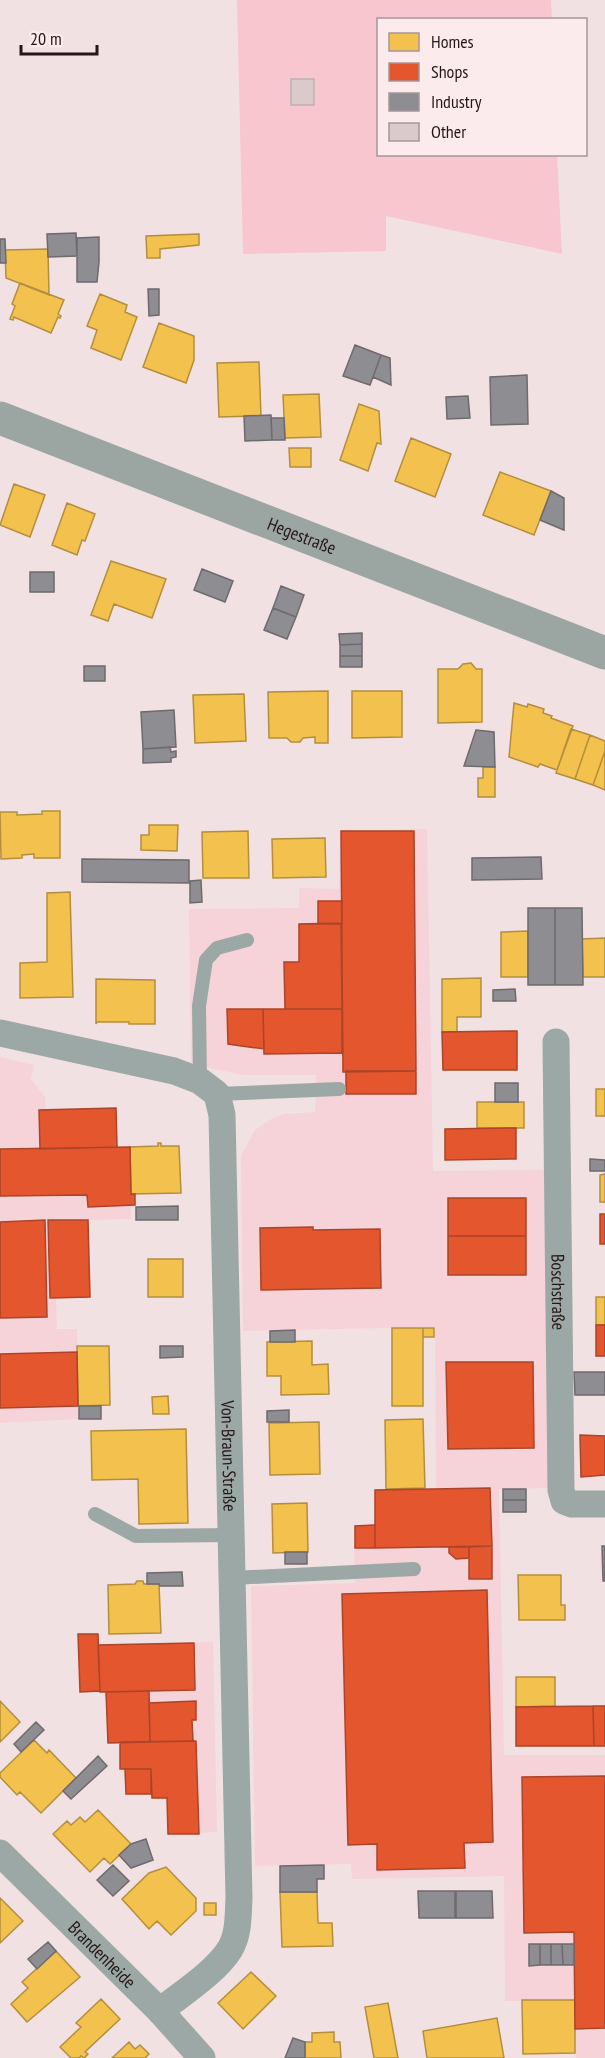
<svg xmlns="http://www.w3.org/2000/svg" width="605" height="2058" viewBox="0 0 605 2058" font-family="'PT Sans Narrow',sans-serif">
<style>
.built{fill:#f5d3d8}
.green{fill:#f7c6ce}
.homes{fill:#f2c14e;stroke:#b48e3e;stroke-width:1.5}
.shops{fill:#e4572e;stroke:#ab4428;stroke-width:1.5}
.industry{fill:#8d8d92;stroke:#6e6a6e;stroke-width:1.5}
.building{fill:#dacacc;stroke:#bfb0b2;stroke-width:1.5}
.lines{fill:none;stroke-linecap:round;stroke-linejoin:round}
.lane{stroke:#9ca8a5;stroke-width:14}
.street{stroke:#9ca8a5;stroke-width:27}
.secondary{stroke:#9ba6a3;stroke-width:33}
.labels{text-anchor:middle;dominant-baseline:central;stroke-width:6;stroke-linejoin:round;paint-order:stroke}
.street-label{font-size:18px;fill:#251719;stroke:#fcebed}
</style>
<rect width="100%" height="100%" fill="#f2e1e3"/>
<path class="built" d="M427 829 433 1171 548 1170 551 1488 499 1489 504 1755H605V2058H576L575 2000 505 2001 504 1876 352 1879 351 1864 255 1866 251 1586 355 1583 354 1525 374 1524V1490L436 1488 435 1327 243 1331 241 1156 255 1130 271 1119 284 1114 315 1112 316 1075H243L191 1064 189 909 299 908V888L339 889 340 830Z
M0 1057 34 1065 31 1079 45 1097 46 1109 116 1108 117 1147H130L131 1194H135V1205L131 1206V1219L88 1220 90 1297 56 1299 57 1329H77L79 1419 0 1423Z
M98 1634 99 1645 213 1642 217 1832 168 1834 167 1798H152L151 1794H126L125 1770 120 1769V1743H108L106 1692H80L78 1635Z"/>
<path class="green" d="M237 0H551L552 19 378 20V154L557 155 562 254 386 216V251L243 254Z"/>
<path class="homes" d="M199 234V245L160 249V258H147L146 236Z
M48 249 49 295 6 278 5 250Z
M20 283 64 300 58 314 61 316 60 318 58 317 51 333 14 317 13 320 10 319 15 306 12 304Z
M100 294 127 305 125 312 137 317 121 360 91 348 97 330 87 326Z
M159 323 194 336V360L186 383 143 367Z
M259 362 261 416 219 417 217 363Z
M319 394 321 437 285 438 283 395Z
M359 404 379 411 381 444 377 443 368 471 340 460Z
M411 438 451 454 435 497 395 481Z
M289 448H311V467H290Z
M500 472 551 491 534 535 483 515Z
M14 484 45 495 30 537 0 525Z
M67 503 95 514 85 541 82 540 77 555 52 545Z
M111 561 166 579 152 618 114 604 108 621 91 615Z
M471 663 476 669H482V722L438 723V669H458L463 664Z
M328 691V743H315V737L303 738 300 742H291L287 738H269L268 692Z
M352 691H402V737L352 738Z
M244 694 246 741 195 743 193 695Z
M514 703 527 707 528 704 544 709 543 713 552 716 551 718 573 726 557 770 540 764 538 767 509 757Z
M571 729 590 735 575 779 556 773Z
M590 735 605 741V751L593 785 575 779Z
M605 751V790L593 785Z
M483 767H495V797H478V778H483Z
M42 811H60V858H34V854L22 855V858L1 859 0 812H17V815L42 814Z
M149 825H178L177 851 141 850V835H149Z
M248 831 249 878H203L202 832Z
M325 838 326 877 273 878 272 839Z
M70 892 73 997 20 998V963L47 962V893Z
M528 931V977H501V932Z
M605 938V977H583L582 939Z
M481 978V1017H457V1032H442V979Z
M96 979 155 980V1024H129V1022H97L96 1024Z
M596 1089H605V1116H596Z
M477 1102H524V1128H477Z
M158 1143H161V1146H179L181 1193 131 1194 130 1147 158 1146Z
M605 1174V1202H600V1175Z
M148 1259H183V1297H148Z
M596 1297H605V1325H596Z
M392 1328H423V1406H392Z
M423 1328H434V1337H423Z
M312 1341V1365L328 1364 329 1394 281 1395V1376H267V1342Z
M77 1346H109L110 1405 78 1406Z
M168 1396 169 1414H153L152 1397Z
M423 1419 425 1488 386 1489 385 1420Z
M319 1422 320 1474 270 1475 269 1423Z
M186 1429 188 1523 139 1524 138 1479 92 1480 91 1431Z
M307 1503 308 1552 273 1553 272 1504Z
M518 1575H561V1605H565V1620H519Z
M137 1581H143L144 1584H159L161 1633 109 1634 108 1585 135 1584Z
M516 1677H555V1706L516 1707Z
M0 1701 20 1722 0 1742Z
M34 1740 47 1753 49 1750 76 1778 41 1813 20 1792 17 1795 0 1777V1773Z
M98 1810 131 1844 110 1864 104 1858 90 1872 53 1834 67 1821 71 1825 80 1817 85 1822Z
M166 1867 196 1898V1911L171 1935 157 1921 149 1929 122 1899 149 1873Z
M280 1892H317L318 1923H332L333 1946 282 1947Z
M0 1898 23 1921 0 1943Z
M204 1903H216V1915H204Z
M56 1951 80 1977 27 2022 11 2004 28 1988 22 1982Z
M251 1972 276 1996 243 2029 218 2003Z
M101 1999 120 2019 85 2052 88 2054 84 2058 81 2056 79 2058H71L60 2047 81 2027 76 2023Z
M522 2000H575V2053L523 2054Z
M388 2003 398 2058H374L365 2007Z
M497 2018 504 2058H427L423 2031Z
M334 2032V2042H340L341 2058H305V2042H312V2033Z
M129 2042 135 2049 140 2045 149 2054 145 2058H112Z"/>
<path class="shops" d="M341 831H414L416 1071 343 1072Z
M318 901H342V924H318Z
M341 923 342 1009H285L284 962H299V924Z
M227 1009H263L264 1049 228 1044Z
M263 1009H342V1053L264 1054Z
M517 1031V1070H443L442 1032Z
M346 1071H416V1094H346Z
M116 1108 117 1147 40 1149 39 1110Z
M516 1128V1159L445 1160V1129Z
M130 1147 131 1194H135V1205L88 1207 87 1195 0 1196V1149Z
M448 1198H526V1236H448Z
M600 1214H605V1244H600Z
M45 1220 47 1317 0 1318V1222Z
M48 1220H88L90 1297 50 1298Z
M313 1227V1230L380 1229 381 1288 261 1290 260 1228Z
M448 1236H526V1275H448Z
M596 1325H605V1356H596Z
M77 1352 78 1406 0 1408V1354Z
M446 1362H533L534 1448 448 1449Z
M580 1435 605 1436V1475L581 1477Z
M490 1488 492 1546 375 1548V1490Z
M375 1525V1548H355V1526Z
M492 1546V1579H469V1547Z
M449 1547H469V1558L456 1559 449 1553Z
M487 1590 493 1842 464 1843 465 1868 377 1870V1844L348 1845 342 1594Z
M78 1634H98L100 1691 80 1692Z
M194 1643 195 1690 100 1692 98 1645Z
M149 1691 150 1742 108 1743 106 1692Z
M196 1701V1720H192L193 1741 150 1742 149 1703Z
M593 1706 594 1746H516V1707Z
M593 1706H605V1746H594Z
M196 1741 199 1834H168L167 1798H152L151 1769H120V1742Z
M125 1769H151V1794H126Z
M605 1776V2028L575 2029 574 1932 524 1933 522 1777Z"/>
<path class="industry" d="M76 233 77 256 48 257 47 234Z
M99 237V262L97 282H77V238Z
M0 239H5L6 263H0Z
M148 289H159V315L149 316Z
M355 345 381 355 370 385 343 376Z
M381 355 390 358 391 385 373 377Z
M527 375 528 424 491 425 490 377Z
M468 396 470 418 447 419 446 397Z
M271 415 272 440 245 441 244 416Z
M271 418H284L285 440H272Z
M551 491 564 498V530L540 520Z
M202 569 233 581 225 602 194 590Z
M30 572H54V592H30Z
M281 586 304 595 296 617 273 608Z
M273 608 296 617 287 639 264 630Z
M362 633V644L340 645 339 634Z
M362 644V656H340V645Z
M340 656H362V667H340Z
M84 666H105V681H84Z
M174 710 176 747 143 749 141 712Z
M476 730 494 732 495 767 464 766Z
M170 747 171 752 176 751V757L171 758V762L143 763V749Z
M541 857 542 879 472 880V858Z
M82 859 189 860V883L82 882Z
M201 880 202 902 190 903V881Z
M528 908H555V985H528Z
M555 908H582L583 985H555Z
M515 989 516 1001H493V990Z
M495 1083H518V1102H495Z
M590 1159 605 1160V1171H590Z
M178 1206V1220H136V1207Z
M295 1330V1342H270V1331Z
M160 1346H183V1357L160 1358Z
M574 1372H605V1395H575Z
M79 1406H101V1419H79Z
M289 1410V1422H267V1411Z
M503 1489H526V1500H503Z
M503 1500H526V1512H503Z
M602 1546H605V1581H603Z
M285 1552H307V1564H285Z
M182 1572 183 1586H160L159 1584H147V1573Z
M36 1722 44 1730 21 1752 14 1744Z
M98 1756 107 1766 71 1799 63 1791Z
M146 1839 153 1860 131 1868 119 1855 131 1844Z
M113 1865 129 1881 113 1896 97 1880Z
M324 1865V1879H317V1892H280V1866Z
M418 1891H455V1918H419Z
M456 1891H492L493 1918H456Z
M48 1942 56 1951 37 1969 28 1959Z
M529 1944H540V1965L529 1966Z
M540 1944H551V1965H540Z
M551 1944H562L563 1965H551Z
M562 1944H574V1965H563Z
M293 2038 305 2042V2058H285Z"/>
<path class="building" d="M291 79H314V105H291Z"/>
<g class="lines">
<path class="lane" d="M200 1081 199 1006 206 960 217 948 247 940
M217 1094 339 1089
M95 1514 136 1536 231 1535
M232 1578 414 1569"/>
<g class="street">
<path id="s1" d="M0 1033 174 1071 200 1081 217 1094 222 1115 239 1898C238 1915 239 1934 230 1949 216 1972 181 1994 160 2011"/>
<path id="s2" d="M556 1042 561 1490 564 1501 572 1504H605"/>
<path id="s3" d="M0 1853 160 2011 202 2058"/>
</g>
<path class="secondary" id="s4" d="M0 418 605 653"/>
</g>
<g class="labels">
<g class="street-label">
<text stroke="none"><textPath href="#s4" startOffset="324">Hegestraße</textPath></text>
<text stroke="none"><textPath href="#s2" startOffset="250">Boschstraße</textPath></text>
<text stroke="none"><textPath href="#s1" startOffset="590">Von-Braun-Straße</textPath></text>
<text stroke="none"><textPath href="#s3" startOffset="144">Brandenheide</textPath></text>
</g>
</g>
<rect x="377" y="18" width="210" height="138" fill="#fcebed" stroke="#a69698" stroke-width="1.5"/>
<rect x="389" y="33" width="30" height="18" fill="#f2c14e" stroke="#a69698" stroke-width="1.5"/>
<text x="431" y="48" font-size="18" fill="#251719">Homes</text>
<rect x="389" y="63" width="30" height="18" fill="#e4572e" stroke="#a69698" stroke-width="1.5"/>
<text x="431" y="78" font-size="18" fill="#251719">Shops</text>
<rect x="389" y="93" width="30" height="18" fill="#8d8d92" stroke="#a69698" stroke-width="1.5"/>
<text x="431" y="108" font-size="18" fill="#251719">Industry</text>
<rect x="389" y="123" width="30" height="18" fill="#dacacc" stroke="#a69698" stroke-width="1.5"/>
<text x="431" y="138" font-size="18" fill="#251719">Other</text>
<path d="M21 45v9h76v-9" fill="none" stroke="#251719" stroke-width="3"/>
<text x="30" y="45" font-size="18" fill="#251719" stroke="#fcebed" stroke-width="4.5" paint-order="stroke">20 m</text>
</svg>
